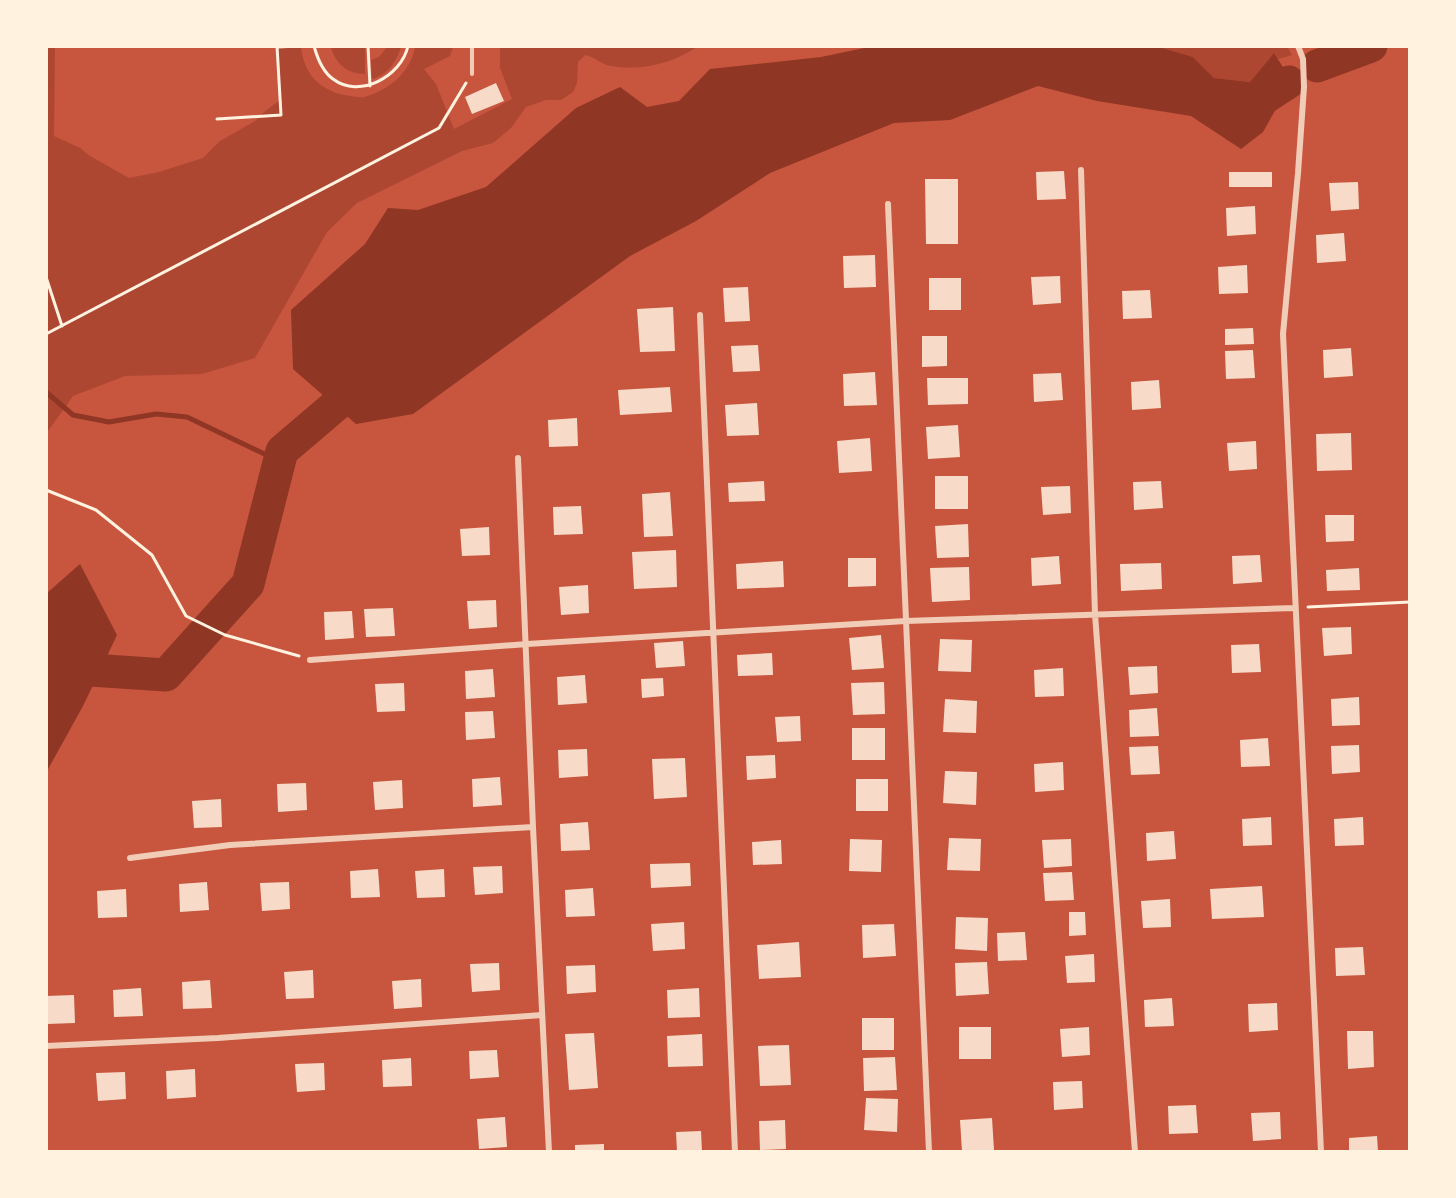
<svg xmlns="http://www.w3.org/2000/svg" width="1456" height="1198" viewBox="0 0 1456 1198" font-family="Spectral,serif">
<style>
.green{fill:#ae4732}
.water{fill:#8f3625}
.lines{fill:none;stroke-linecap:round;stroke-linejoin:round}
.stream{stroke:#8f3625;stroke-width:5}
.river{stroke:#8f3625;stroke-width:33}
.building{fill:#f7dbc8}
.path{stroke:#fff3e0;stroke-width:3}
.service{stroke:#f1ccb7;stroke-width:4}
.minor{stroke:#f1ccb7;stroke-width:6}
</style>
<rect width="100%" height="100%" fill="#c8553d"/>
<path class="green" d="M46 47H55L54 136 80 148 90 156 129 178 159 172 203 158 220 141 255 121 264 112 280 100 277 47H301C304 75 321 92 350 96 354 96 359 98 364 97 388 91 411 72 415 47H453L450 56 424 69 436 84 454 129 512 99 500 68V47H697C671 64 642 71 611 66 602 65 595 57 585 55L578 62 577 83 573 92 561 100H546L526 107 511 128 493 143 462 151 357 203 327 232 255 358 202 374 125 376 73 396 48 431 46 430Z
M331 47H365V74C347 74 335 63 331 47Z
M387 47H401C396 62 388 75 372 79L371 60 379 57Z
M1159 47H1285L1288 48 1292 55 1278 59 1274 53 1250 82 1214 78 1193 57Z"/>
<path class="water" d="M869 47H1159L1193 57 1214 78 1250 82 1274 53 1286 72 1277 107 1263 132 1241 149 1191 116 1097 101 1038 86 950 120 894 123 770 173 696 221 630 256 413 414 356 424 293 369 291 310 365 244 388 208 418 210 486 187 576 108 620 87 647 107 679 101 710 69 821 57Z
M80 564 117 635 83 706 47 771V593Z"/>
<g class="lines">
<path class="stream" d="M46 392 73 415 109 422 156 414 187 417 279 461"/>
<path class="river" d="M1317 66 1371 46
M1246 110 1289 82
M46 684 60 668 166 675 248 584 282 451 370 376"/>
</g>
<path class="building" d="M496 83 504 101 472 114 465 97Z
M1064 171 1066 199 1037 200 1036 172Z
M1229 172H1272V187H1229Z
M925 179H958V244H926Z
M1358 182 1359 209 1331 211 1329 183Z
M1255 206 1256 234 1227 236 1226 208Z
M1344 233 1346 261 1317 263 1316 235Z
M875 255 876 287 844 288 843 256Z
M1247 265 1248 293 1219 294 1218 267Z
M1060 276 1061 303 1033 305 1031 277Z
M929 278H961V310H929Z
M748 287 750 321 725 322 723 288Z
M1150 290 1152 318 1123 319 1122 291Z
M673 307 675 351 640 352 637 309Z
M1253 328 1254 344 1225 345V329Z
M922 336H947V366L922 367Z
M758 345 760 371 733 372 731 346Z
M1351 348 1353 376 1324 378 1323 350Z
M1253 350 1255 378 1226 379 1225 351Z
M875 372 877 405 844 406 843 374Z
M1061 373 1063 400 1034 402 1033 374Z
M927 378H968V404L928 405Z
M1159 380 1161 408 1132 410 1131 382Z
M670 387 672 412 620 415 618 390Z
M757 403 759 435 727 436 725 405Z
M577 418 578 446 549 447 548 420Z
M958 425 960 457 928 459 926 427Z
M1351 433 1352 470 1317 471 1316 434Z
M870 438 872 471 839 473 837 441Z
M1256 441 1257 469 1229 471 1227 443Z
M935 476H968V509H935Z
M764 481 765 501 729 502 728 483Z
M1161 481 1163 508 1134 510 1133 482Z
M1070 486 1071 513 1043 515 1041 487Z
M670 492 673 536 644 537 642 494Z
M581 506 583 534 554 535 553 507Z
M1325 515H1354V541L1326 542Z
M968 524 969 557 937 558 935 526Z
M489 527 490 555 462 556 460 529Z
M676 550 677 587 634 589 632 552Z
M1260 555 1262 582 1233 584 1232 556Z
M1059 556 1061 584 1032 586 1031 558Z
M848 558H876V586L848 587Z
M783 561 784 587 737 589 736 564Z
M1161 563 1162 589 1121 591 1120 564Z
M969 567 970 600 932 602 930 568Z
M1359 568 1360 590 1327 591 1326 570Z
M588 585 589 613 561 615 559 587Z
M496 600 497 627 469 629 467 601Z
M393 608 395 636 366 637 364 609Z
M352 611 354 638 325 640 324 612Z
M1351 627 1352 654 1324 656 1322 628Z
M881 635 884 668 852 670 849 638Z
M940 639 972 640 971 672 938 671Z
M683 641 685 666 656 668 654 643Z
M1259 644 1261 672 1232 673 1231 645Z
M772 653 773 675 738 676 737 655Z
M1157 666 1158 693 1130 695 1128 667Z
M1063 668 1064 696 1035 697 1034 670Z
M493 669 495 697 466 699 465 671Z
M585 675 587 703 558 705 557 677Z
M663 678 664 696 642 698 641 679Z
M884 682 885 714 853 715 851 683Z
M404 683 405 711 377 712 375 684Z
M1359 697 1360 725 1332 726 1331 699Z
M945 699 977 701 976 733 943 732Z
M1157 708 1159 736 1130 737 1129 710Z
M493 711 495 738 466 740 465 712Z
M800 716 801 741 777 742 775 717Z
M852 728H885V760H852Z
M1268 738 1270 766 1241 767 1240 740Z
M1359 745 1360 772 1332 774 1331 746Z
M1158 746 1160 774 1131 775 1129 747Z
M587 749 588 776 559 778 558 750Z
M775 755 776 778 747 780 746 756Z
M685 758 687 797 654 799 652 759Z
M1063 762 1064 790 1035 792 1034 764Z
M945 771 977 772 976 805 943 803Z
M500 777 502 805 473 807 472 779Z
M856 779H888V811H856Z
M402 780 403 808 375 810 373 782Z
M306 783 307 810 278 812 277 784Z
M221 799 222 827 194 828 192 801Z
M1271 817 1272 845 1243 846 1242 819Z
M1363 817 1364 845 1335 846 1334 819Z
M588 822 590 850 561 851 560 824Z
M1174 831 1176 859 1147 861 1146 833Z
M949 838 981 839 980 871 947 870Z
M850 839 882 840 881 872 849 871Z
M1071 839 1072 866 1044 868 1042 840Z
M781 840 782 864 753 865 752 842Z
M690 863 691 886 651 888 650 864Z
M502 866 503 893 475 895 473 867Z
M378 869 380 897 351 898 350 871Z
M444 869 445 897 417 898 415 871Z
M1072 872 1074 900 1045 901 1043 873Z
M207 882 209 910 180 912 179 884Z
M289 882 290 909 262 911 260 883Z
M1262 886 1264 917 1212 919 1210 889Z
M593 888 595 916 566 917 565 890Z
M126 889 127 917 98 918 97 891Z
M1170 899 1171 927 1143 928 1141 901Z
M1069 912H1085L1086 935 1069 936Z
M956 917 988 918 987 951 955 949Z
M684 922 685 949 653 951 651 924Z
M894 924 896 956 863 958 862 925Z
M1025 932 1027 960 998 961 997 933Z
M799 942 801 977 759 979 757 945Z
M1363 947 1365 975 1336 976 1335 948Z
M1094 954 1095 982 1067 983 1065 956Z
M987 962 989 994 956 996 955 963Z
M499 963 500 990 472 992 470 964Z
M595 965 596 992 567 994 566 966Z
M313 970 314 998 286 999 284 972Z
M421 979 422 1007 394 1009 392 981Z
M210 980 212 1008 183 1009 182 982Z
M141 988 143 1016 114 1017 113 990Z
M699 988 700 1017 668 1018 667 990Z
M74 995 75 1023 47 1024 46 996Z
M1172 998 1174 1026 1145 1027 1144 1000Z
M1277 1003 1278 1030 1249 1032 1248 1004Z
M862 1018H894V1050H862Z
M959 1027H991V1059H959Z
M1089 1027 1090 1055 1062 1057 1060 1029Z
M1347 1031H1373L1374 1067 1348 1069Z
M594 1033 598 1088 569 1090 565 1034Z
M702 1034 703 1066 668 1067 667 1036Z
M789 1045 791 1085 760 1086 758 1046Z
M497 1050 499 1077 470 1079 469 1051Z
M895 1057 897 1090 864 1091 863 1058Z
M411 1058 412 1086 383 1087 382 1060Z
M324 1063 325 1090 297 1092 295 1064Z
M195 1069 196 1097 167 1099 166 1071Z
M125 1072 126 1099 98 1101 96 1073Z
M1082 1081 1083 1108 1054 1110 1053 1082Z
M866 1098 898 1099 897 1132 864 1130Z
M1196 1105 1198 1133 1169 1134 1168 1106Z
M1280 1112 1281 1139 1253 1141 1251 1113Z
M505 1117 507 1147 479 1149 477 1119Z
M992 1118 994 1150 962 1152 960 1120Z
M785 1120 786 1149 760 1150 759 1121Z
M701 1131 702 1152H677L676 1132Z
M1377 1136 1378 1152H1349V1138Z
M604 1144V1152H575V1145Z"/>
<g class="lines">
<path class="path" d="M314 46C317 57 323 72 333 79 359 99 401 77 408 46
M368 46 370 86
M277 47 299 46
M217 119 281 115 277 46
M46 277 62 326
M46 334 439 128 466 83
M46 490 96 510 152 555 186 616 225 635 299 656
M1308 607 1410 602"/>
<path class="service" d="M472 46V74"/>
<path class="minor" d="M1298 46 1303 59 1304 87 1298 173 1283 334 1321 1152
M1081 170 1095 614 1135 1152
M888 204 929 1152
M700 315 735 1152
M518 458 533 827 549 1152
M310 660 527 644 906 621 1294 608
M130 858 230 845 533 827
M46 1046 218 1038 542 1015"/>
</g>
<rect width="1456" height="1198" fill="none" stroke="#fff3e0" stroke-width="96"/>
</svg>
